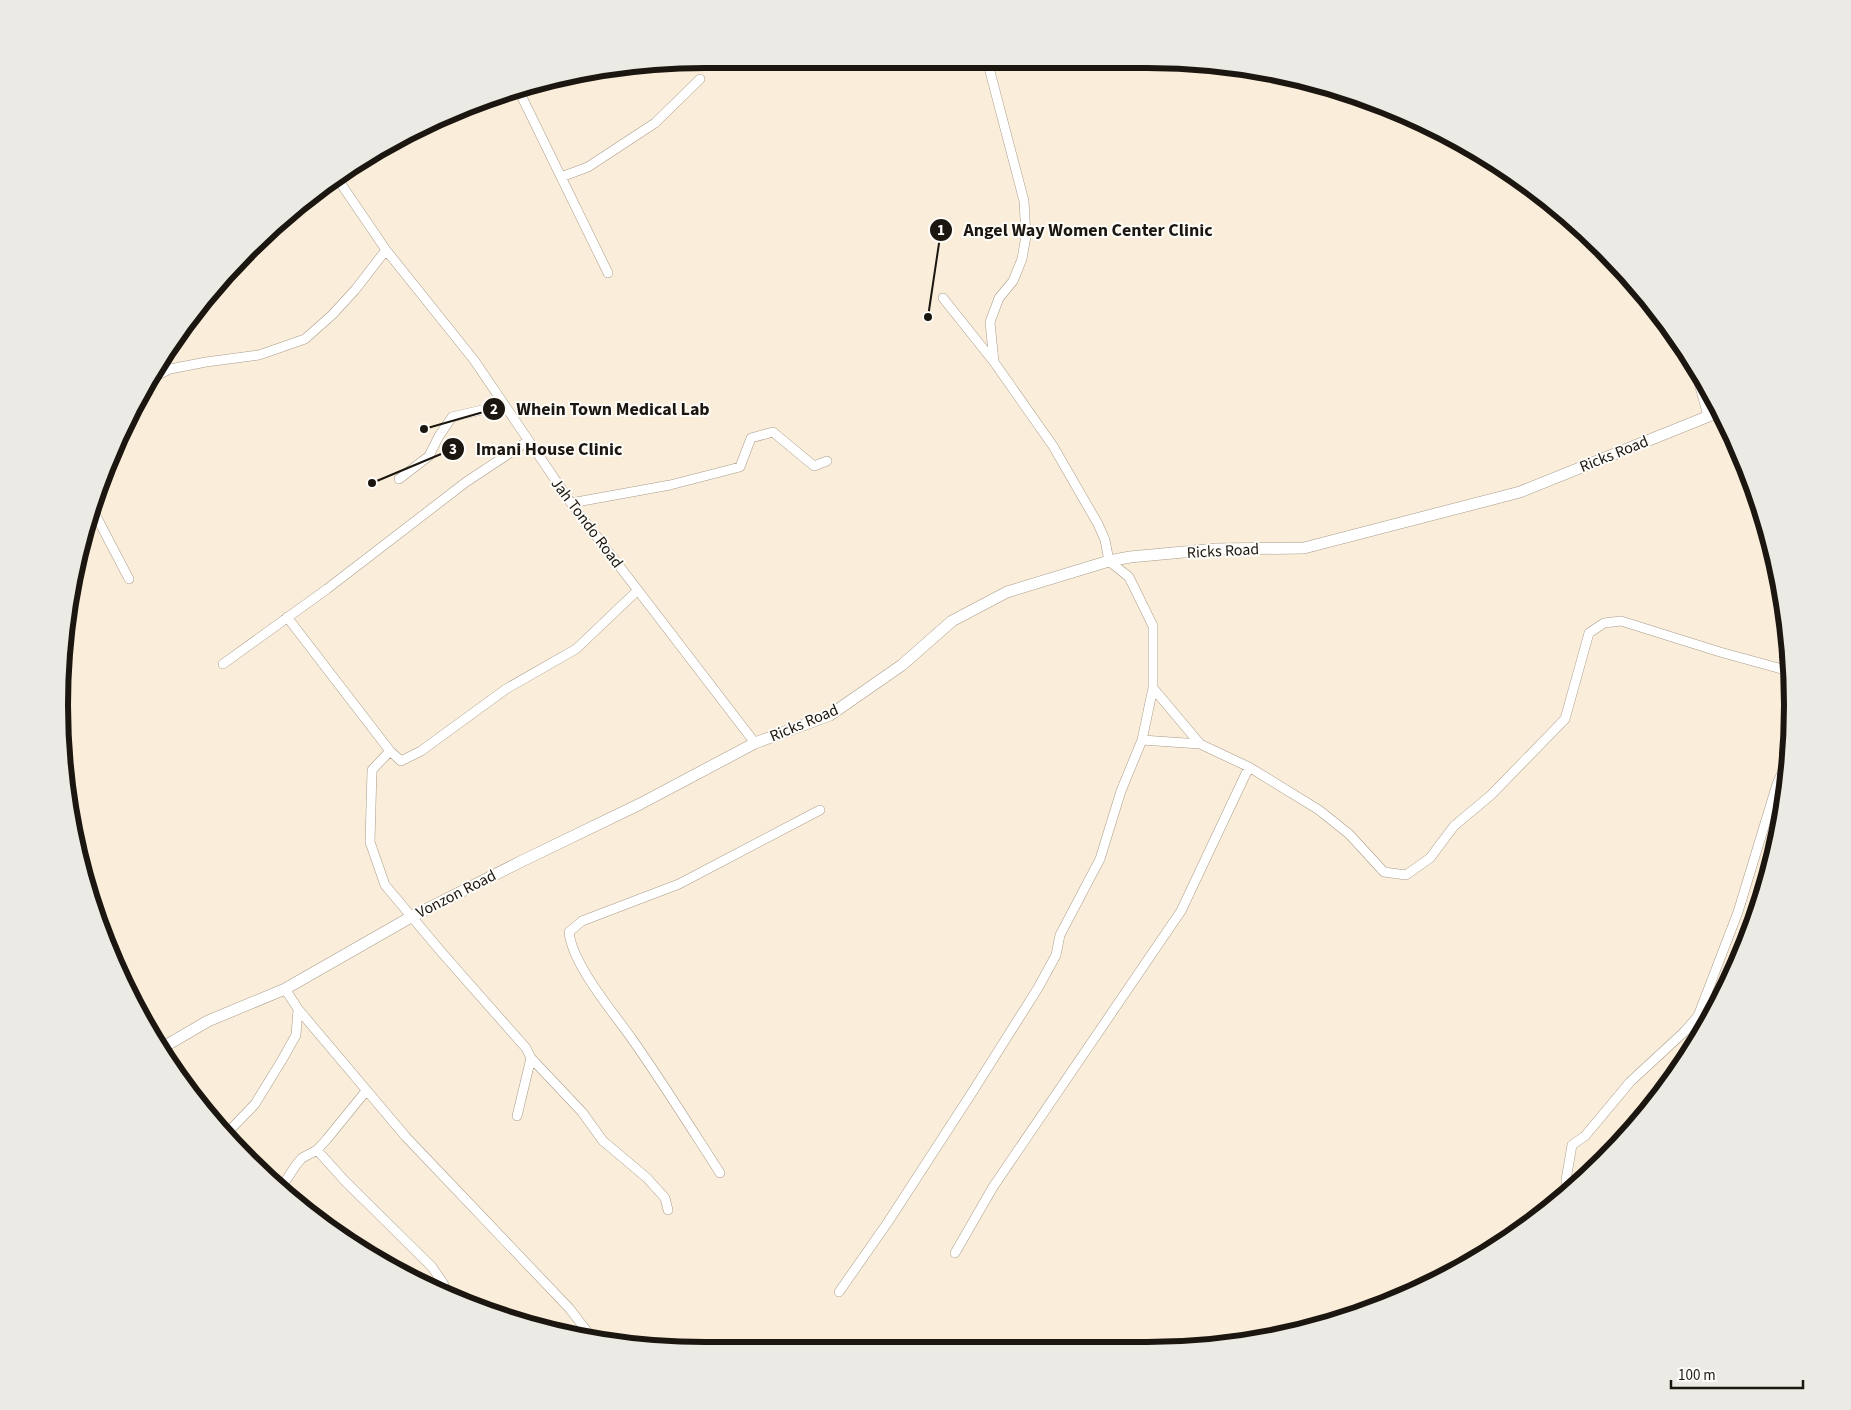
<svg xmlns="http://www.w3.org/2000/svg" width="1851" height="1410" viewBox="0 0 1851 1410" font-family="'Source Sans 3',sans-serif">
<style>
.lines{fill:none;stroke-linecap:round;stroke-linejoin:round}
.minor-casing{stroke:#a99c8a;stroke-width:10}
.tertiary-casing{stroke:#a99c8a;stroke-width:12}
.minor{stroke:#fff;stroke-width:9}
.tertiary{stroke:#fff;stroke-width:11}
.labels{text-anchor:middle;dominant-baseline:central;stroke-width:4;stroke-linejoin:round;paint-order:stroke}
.street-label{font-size:16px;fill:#1b160f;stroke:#fefcf8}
.rim{fill:none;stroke:#1b160f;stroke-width:6}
.leader{fill:none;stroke:#1b160f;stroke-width:2}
.callout-dot{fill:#1b160f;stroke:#fefcf8;stroke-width:2}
.mark-label{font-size:15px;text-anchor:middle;font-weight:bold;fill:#fff}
.callout-label{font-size:18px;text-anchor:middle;font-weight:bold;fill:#1b160f;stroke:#fefcf8;stroke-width:4;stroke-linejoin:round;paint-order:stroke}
</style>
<rect width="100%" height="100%" fill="#faedd9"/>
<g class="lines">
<defs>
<path id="minor" d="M987 60 1024 201 1026 236 1022 259 1013 281 999 298 990 322 994 362
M989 65 1007 60
M518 89 608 273
M561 177 588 167 655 123 700 79
M337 178 386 250 474 360 571 503 755 743
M943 298 994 362 1053 446 1098 524 1105 540 1109 561 1129 577 1153 626V688L1200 744
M1694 365 1708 416
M154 377 170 369 206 362 259 355 305 339 332 315 355 290 386 250
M399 479 429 456 439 436 452 417 503 405
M571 503 670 485 740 467 751 438 773 432 814 466 827 461
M94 512 129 579
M287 617 390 751
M223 664 327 589 466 482 528 441
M1142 740 1200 744 1249 767 1319 810 1349 834 1384 872 1406 875 1430 858 1454 826 1491 795 1565 719 1589 633 1604 623 1621 621 1720 652 1789 671
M285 989 298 1009 406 1137 569 1308 593 1339
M531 1058 582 1112 603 1141 647 1178 665 1198 668 1210
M517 1116 531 1058 526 1048 443 954 385 885 370 842 372 770 390 751 401 761 421 751 506 689 576 649 638 590
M228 1132 255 1104 282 1060 296 1035 298 1009
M317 1150 344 1180 432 1267 443 1283 448 1295
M720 1173C691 1128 663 1083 632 1039 613 1012 572 964 569 932L582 921 679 884 820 810
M279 1191 296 1165 302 1158 317 1150 327 1139 366 1091
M1567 1192 1566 1180 1572 1145 1585 1136 1630 1082 1684 1032 1698 1016 1738 912 1777 784 1786 764
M955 1253 993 1187 1181 911 1249 767
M839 1292 888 1222 973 1091 1038 988 1056 955 1060 935 1100 859 1121 791 1142 740 1153 688"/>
<path id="tertiary" d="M160 1049 208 1021 285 989 411 917 522 861 640 804 755 743 830 715 902 665 952 621 1007 592 1109 561 1130 557 1216 549 1304 548 1520 492 1719 412"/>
</defs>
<use href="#minor" class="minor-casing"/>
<use href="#tertiary" class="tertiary-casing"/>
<use href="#minor" class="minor"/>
<use href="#tertiary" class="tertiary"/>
</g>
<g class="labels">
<g class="street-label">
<text transform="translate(1614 454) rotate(-22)">Ricks Road</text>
<text transform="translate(587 523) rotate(53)">Jah Tondo Road</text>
<text transform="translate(1223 551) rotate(-3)">Ricks Road</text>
<text transform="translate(804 723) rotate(-23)">Ricks Road</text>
<text transform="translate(456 894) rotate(-27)">Vonzon Road</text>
</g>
</g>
<path d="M0 0H1851V1410H0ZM705 68H1147A637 637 0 0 1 1784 705V705A637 637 0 0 1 1147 1342H705A637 637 0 0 1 68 705V705A637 637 0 0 1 705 68Z" fill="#eceae5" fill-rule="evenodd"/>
<path class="rim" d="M705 68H1147A637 637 0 0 1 1784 705V705A637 637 0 0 1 1147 1342H705A637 637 0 0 1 68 705V705A637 637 0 0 1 705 68Z"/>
<path class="leader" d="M928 317L941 230M424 429L494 409M372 483L453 449"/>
<g class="callout-dot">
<circle cx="928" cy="317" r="5"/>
<circle cx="424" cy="429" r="5"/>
<circle cx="372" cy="483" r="5"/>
<circle cx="941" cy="230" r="12"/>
<circle cx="494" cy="409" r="12"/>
<circle cx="453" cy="449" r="12"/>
</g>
<g class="mark-label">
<text x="941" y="235">1</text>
<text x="494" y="414">2</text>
<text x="453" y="454">3</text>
</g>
<g class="callout-label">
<text x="1088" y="236">Angel Way Women Center Clinic</text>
<text x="613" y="415">Whein Town Medical Lab</text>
<text x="549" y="455">Imani House Clinic</text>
</g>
<path d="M1671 1380v8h132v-8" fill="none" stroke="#1b160f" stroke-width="2.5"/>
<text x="1678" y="1380" font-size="15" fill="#1b160f" stroke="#fefcf8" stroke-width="4" paint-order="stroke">100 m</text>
</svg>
